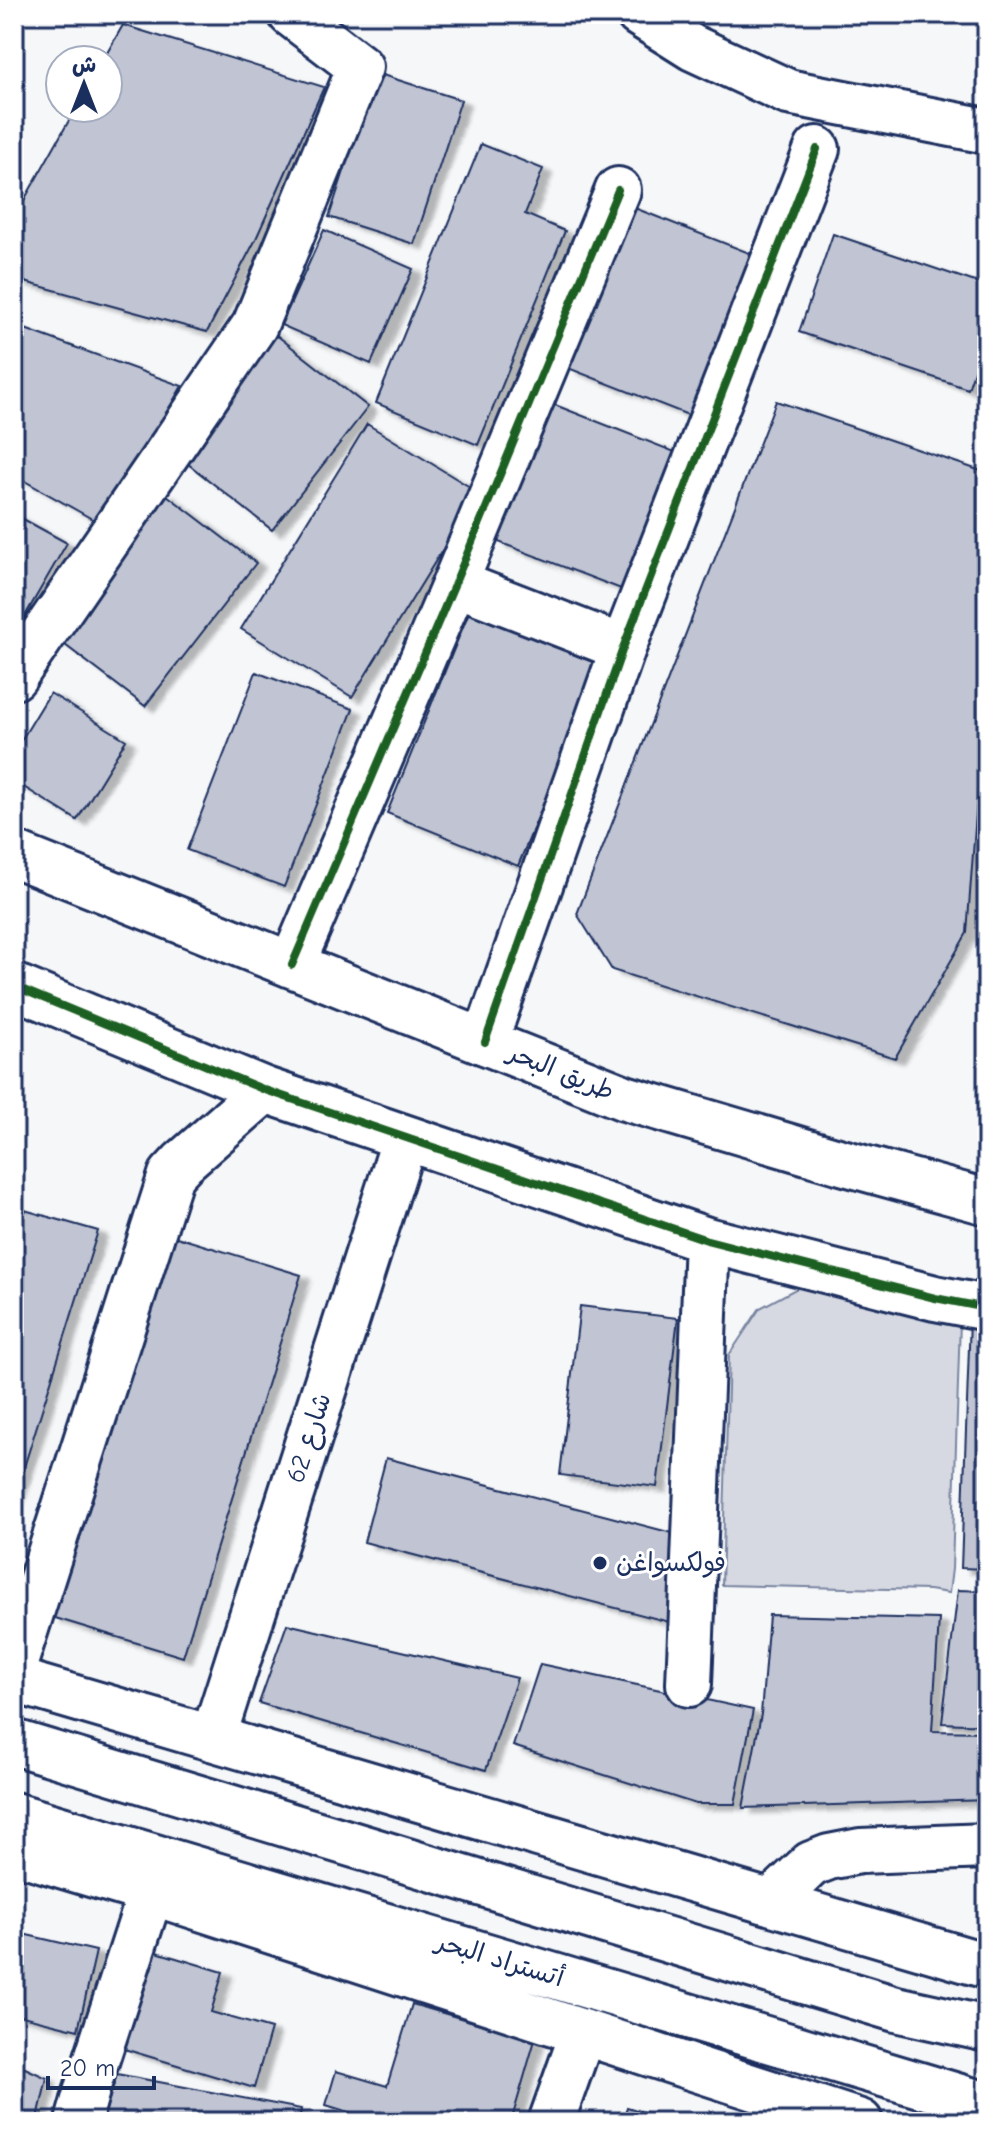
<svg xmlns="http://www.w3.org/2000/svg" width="1001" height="2136" viewBox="0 0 1001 2136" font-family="'Comic Neue','Playpen Sans Arabic',sans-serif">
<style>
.green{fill:#d6d9e2;stroke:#7884a0;stroke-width:2}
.building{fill:#c0c4d3;stroke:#1b2f5e;stroke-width:2;filter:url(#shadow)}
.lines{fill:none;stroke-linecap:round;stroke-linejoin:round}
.minor-casing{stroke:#1b2f5e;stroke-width:50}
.highway-casing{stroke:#1b2f5e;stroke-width:50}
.minor{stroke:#fff;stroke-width:44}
.highway{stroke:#fff;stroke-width:44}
.cycleway-casing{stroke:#fff;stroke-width:13}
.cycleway{stroke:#1b5e20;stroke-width:8}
.poi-dot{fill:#1b2f5e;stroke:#fff;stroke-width:3}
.labels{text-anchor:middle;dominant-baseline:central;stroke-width:6;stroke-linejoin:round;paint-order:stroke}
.street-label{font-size:26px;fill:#1b2f5e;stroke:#fff}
.poi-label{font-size:26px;fill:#1b2f5e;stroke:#fff;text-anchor:start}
</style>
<defs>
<filter id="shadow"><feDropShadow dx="9" dy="5" stdDeviation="2" flood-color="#0004"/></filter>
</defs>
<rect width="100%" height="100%" fill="#f6f7f9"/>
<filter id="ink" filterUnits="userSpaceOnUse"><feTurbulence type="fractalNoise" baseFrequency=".0125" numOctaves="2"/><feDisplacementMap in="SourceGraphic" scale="16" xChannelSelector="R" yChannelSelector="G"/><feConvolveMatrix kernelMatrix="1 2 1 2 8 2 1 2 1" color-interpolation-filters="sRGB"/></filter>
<g filter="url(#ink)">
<path class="green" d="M801 1286 960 1321 952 1569 949 1593 929 1590 722 1585 729 1355 760 1308Z"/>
<path class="building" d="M123 25 324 87 255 241 207 332 14 279V218L76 108H108V60H103Z
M376 73 461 100 414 244 329 217Z
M481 144 543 169 525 214 565 231 478 445 376 403Z
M632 207 757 256 693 417 568 368Z
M324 230 413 269 371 364 281 325Z
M833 234 987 286V333L968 389 799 332Z
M14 325 182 386 101 524 14 475Z
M270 330 368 407 272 530 173 452Z
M776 401 987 473V668L967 933 895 1058 612 970 577 914Z
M550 403 675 452 621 589 496 541Z
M367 424 478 492 352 697 241 629Z
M163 492 256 563 145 706 52 635Z
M14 514 67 543 14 635Z
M469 612 600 665 518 866 387 813Z
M256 672 353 709 284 887 187 850Z
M50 693 126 740 77 820 14 781V752Z
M14 1207 98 1231 14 1499Z
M170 1235 301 1275 183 1657 52 1617Z
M580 1306 678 1318 657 1487 560 1475Z
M970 1319H987V1569L961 1568Z
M386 1458 676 1534 673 1623 364 1542Z
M958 1590 987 1591V1725L942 1723Z
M769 1615 939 1619 932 1731 987 1732V1800L743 1808 761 1714Z
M287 1624 517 1678 486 1770 259 1703Z
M540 1664 753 1710 735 1804H696L513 1746Z
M14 1932 96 1951 78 2030 14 2014Z
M153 1951 223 1972 211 2012 271 2029 254 2088 124 2049Z
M412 2004 535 2040 511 2122H381L326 2105 336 2071 387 2086Z
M14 2063 47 2078 37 2122H14Z
M117 2074 301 2109 299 2122H102Z
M627 2107 676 2122H622Z"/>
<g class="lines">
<defs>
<path id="minor" d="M639 14 693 48 788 92 987 131
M455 583 623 648
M14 677 255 325 360 67 291 14
M292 965 455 583 618 190
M14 986 265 1090 707 1240 935 1298 987 1308
M485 1042 623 648 817 149
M14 1666 171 1175 183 1162 265 1090
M689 1684 707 1240
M213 1738 405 1138
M771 1902 811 1864 829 1857 860 1851 987 1846
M78 2122 88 2086 151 1892
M551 2122 583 2032"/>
<path id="highway" d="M14 854 625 1098 838 1161 987 1202
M14 1680 987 1966
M14 1742 896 2009 987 2029
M14 1815 987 2105
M14 1851 151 1892 860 2122"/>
</defs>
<use href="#minor" class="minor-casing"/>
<use href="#highway" class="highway-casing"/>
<use href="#minor" class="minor"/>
<use href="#highway" class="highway"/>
<defs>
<path id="cycleway" d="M292 965 455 583 618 190
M14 986 265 1090 707 1240 935 1298 987 1308
M485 1042 623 648 817 149"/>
</defs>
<use href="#cycleway" class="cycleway-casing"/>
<use href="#cycleway" class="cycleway"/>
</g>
</g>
<circle class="poi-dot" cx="600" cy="1563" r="8"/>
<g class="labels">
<g class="street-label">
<text transform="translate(561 1072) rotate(22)">طريق البحر</text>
<text transform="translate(309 1438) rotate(-72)">شارع 62</text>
<text transform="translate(500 1960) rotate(17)">أتستراد البحر</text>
</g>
<g class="poi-label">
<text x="616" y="1563">فولكسواغن</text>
</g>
</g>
<rect width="1001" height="2136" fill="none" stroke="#fff" stroke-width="48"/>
<rect x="24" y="24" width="953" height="2088" fill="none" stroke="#1b2f5e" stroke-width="3" filter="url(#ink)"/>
<g transform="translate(84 84)"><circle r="38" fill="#ffffff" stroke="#a4acbf" stroke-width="2"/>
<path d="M0-6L14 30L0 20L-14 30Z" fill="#1b2f5e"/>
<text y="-12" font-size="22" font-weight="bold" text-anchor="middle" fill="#1b2f5e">ش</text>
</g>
<path d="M48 2076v12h106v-12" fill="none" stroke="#1b2f5e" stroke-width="4"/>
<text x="60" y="2076" font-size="24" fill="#1b2f5e" stroke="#ffffff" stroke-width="6" paint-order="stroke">20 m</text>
</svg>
